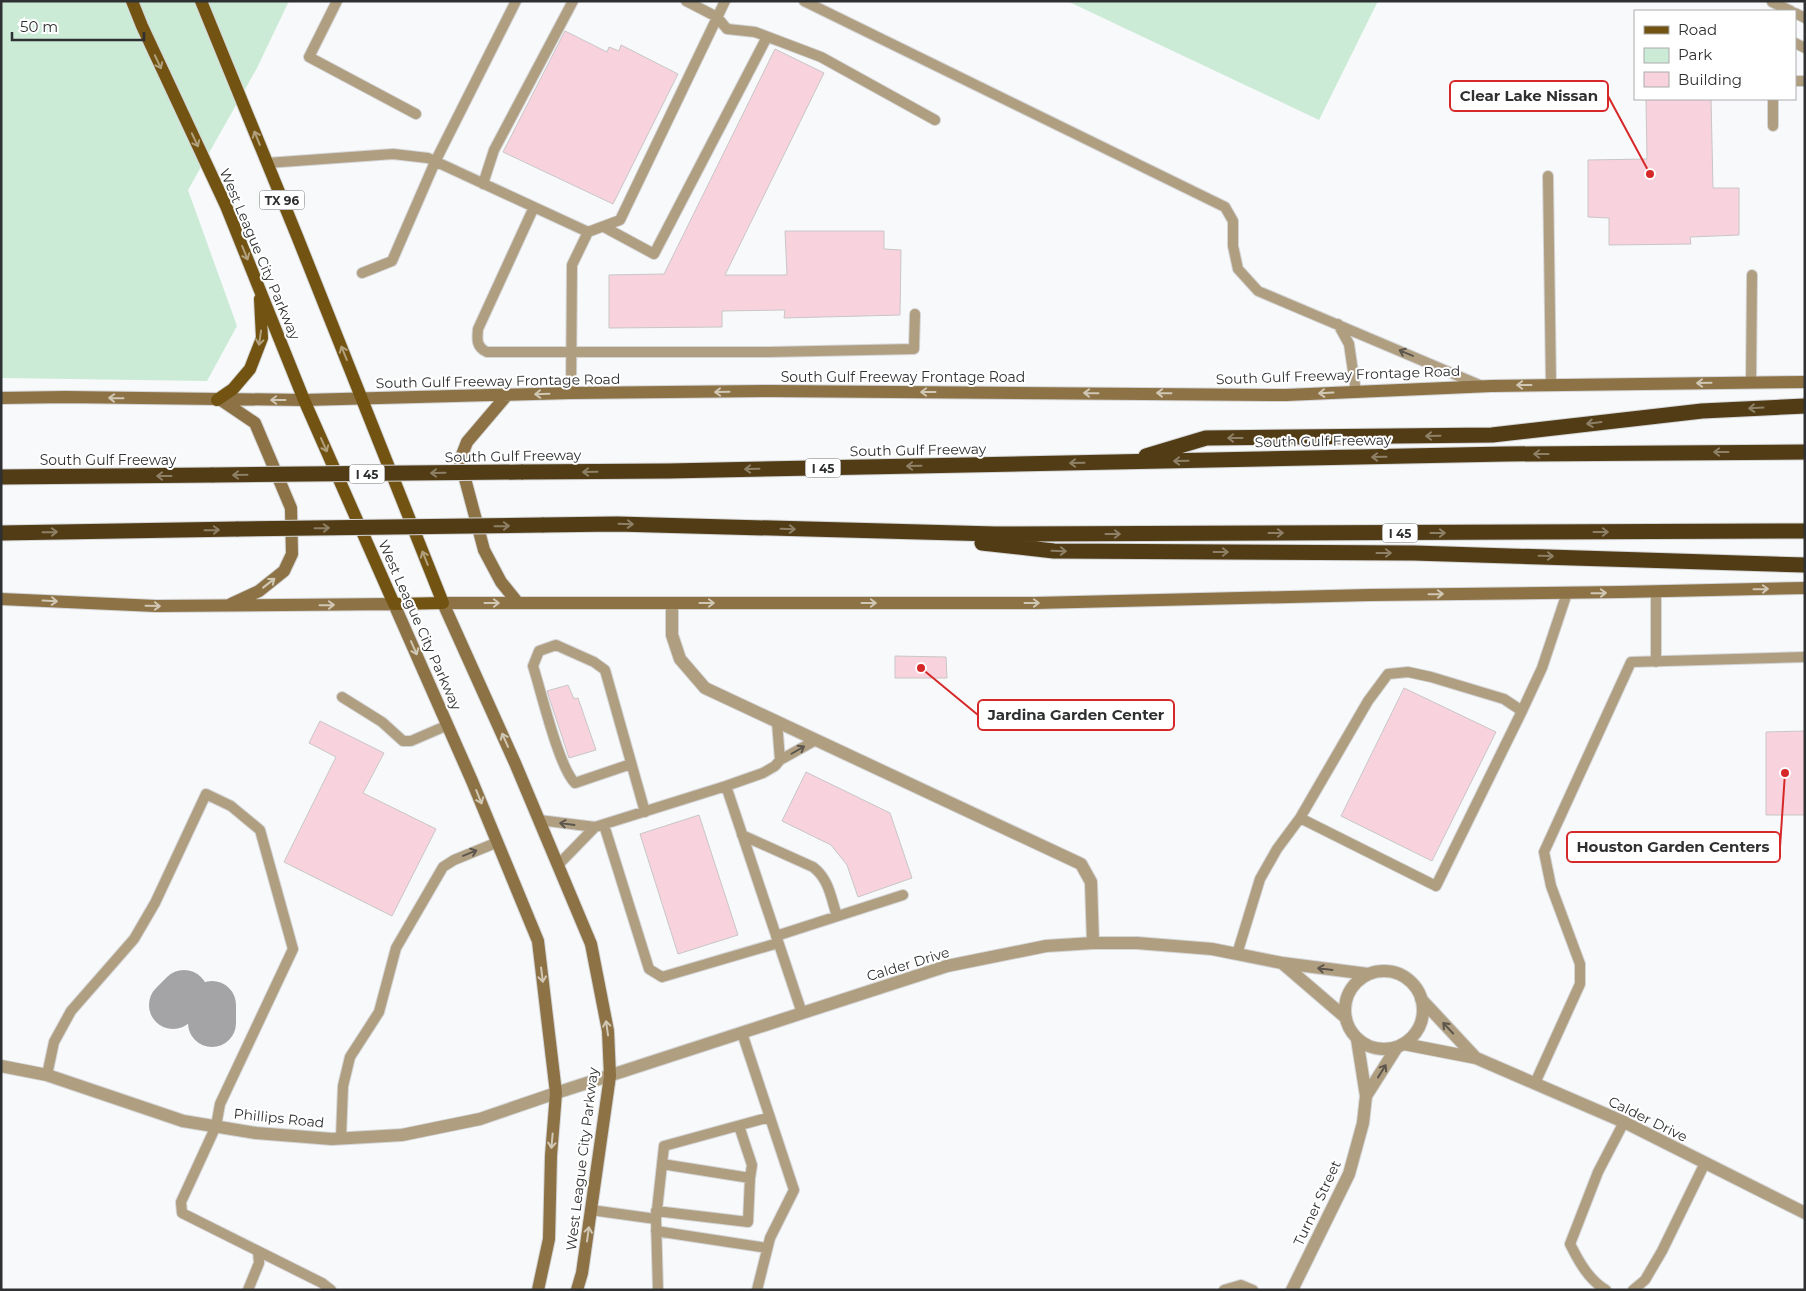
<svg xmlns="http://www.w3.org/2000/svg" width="1806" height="1291" viewBox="0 0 1806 1291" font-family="Montserrat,sans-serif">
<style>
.green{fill:#cbebd7}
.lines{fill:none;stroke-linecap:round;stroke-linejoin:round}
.taxiway{stroke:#a4a4a6;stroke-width:48}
.building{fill:#f8d3de;stroke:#c8c6c6}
.service-casing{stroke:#d4d5d7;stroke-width:12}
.minor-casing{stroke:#d4d5d7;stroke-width:14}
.tertiary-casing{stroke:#d4d5d7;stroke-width:14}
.secondary-casing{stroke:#d4d5d7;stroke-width:14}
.primary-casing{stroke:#d4d5d7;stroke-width:14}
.motorway-casing{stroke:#d4d5d7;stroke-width:17}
.service{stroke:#b09e80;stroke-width:10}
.minor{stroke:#b09e80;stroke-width:12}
.tertiary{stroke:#b09e80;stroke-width:12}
.secondary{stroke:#8c7245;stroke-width:12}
.primary{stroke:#725312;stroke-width:12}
.motorway{stroke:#513c15;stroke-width:15}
.motorway-bridge-casing{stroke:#d4d5d7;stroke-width:17;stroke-linecap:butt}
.motorway-bridge{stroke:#513c15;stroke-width:15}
.oneway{stroke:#b1a07d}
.oneway2{stroke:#5c564d}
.oneway3{stroke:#d1c7b5}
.oneway4{stroke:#8e8067}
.labels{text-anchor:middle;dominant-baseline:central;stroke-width:4;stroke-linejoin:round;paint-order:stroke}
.shield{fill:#fff;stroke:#6d6e6f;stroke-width:1}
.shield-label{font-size:12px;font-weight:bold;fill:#2f3031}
.street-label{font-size:14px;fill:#2f3031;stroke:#fff}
.leader{fill:none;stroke:#d62828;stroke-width:2}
.callout-dot{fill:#d62828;stroke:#fff;stroke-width:2}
.callout{fill:#fff;stroke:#d62828;stroke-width:2}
.callout-label{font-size:15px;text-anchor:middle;font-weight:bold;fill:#2f3031}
</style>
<rect width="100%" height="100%" fill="#f8f9fb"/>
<path class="green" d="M1 1H289L257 68 188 190 237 326 207 381 1 378Z
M1067 1H1378L1319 120Z"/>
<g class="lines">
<path class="taxiway" d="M173 1005 184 994
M212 1023V1005"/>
</g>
<path class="building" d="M565 31 607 52 609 47 619 51 621 45 678 74 613 204 503 152Z
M775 49 824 73 725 275H787L785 231H884V249L901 250 900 315 784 318 785 310 722 311V327L609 328V275L664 274Z
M1646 99H1711L1713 188H1739V235L1690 237 1691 244 1609 245V218L1588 217V160L1647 159Z
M895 656 946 657 947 678H895Z
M568 685 574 699 578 698 596 750 569 758 547 691Z
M1404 688 1496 732 1432 861 1341 816Z
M320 721 384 753 363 793 436 829 392 916 284 862 336 757 309 743Z
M1805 731V815H1766V732Z
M806 772 890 813 912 878 858 897 847 865 831 845 782 821Z
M699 815 738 935 678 954 640 834Z"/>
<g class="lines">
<defs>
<path id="service" d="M337 1 309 57 416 114
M686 1 717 17 727 29 755 32 821 57 935 120
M804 1 1225 207 1233 221V246L1238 269 1258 291 1482 386
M1772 2 1791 11
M1795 13 1805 18
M1795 43 1805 48
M1795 81H1805
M1773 99V126
M267 163 393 154 428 158 588 232
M1548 176 1551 385
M483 184 494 150 573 1
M534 207 478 329C477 339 476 347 487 352H769L914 349 915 314
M604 227 654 254 767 37
M362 273 392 261 435 162 516 1
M1338 324 1349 344 1356 392
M1751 383 1752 275
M571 393 572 265 588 232 620 220 725 1
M1656 662V592
M342 697 382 722 403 741H411L448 725
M1522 711 1436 886 1300 818 1368 701 1388 674 1408 672 1431 677 1504 699 1522 711 1542 668 1567 593
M777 722 780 760
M631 764 575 783C559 768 541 691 533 666L539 651 556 645 594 662 605 670 645 812
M726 786 763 773 775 766 780 760 816 740
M539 820 595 827 726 786 802 1013
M604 825 649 969 662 977 778 943
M742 835 813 867C829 879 831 898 837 916
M558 865 595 827
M776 936 903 895
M1237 954 1260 879 1277 849 1300 818
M742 1033 794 1190 770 1238 757 1290
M47 1075 54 1042 71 1011 134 939 155 903 206 794 231 806 260 830 293 949 220 1104 216 1126 181 1202 182 1213 258 1251 259 1263 248 1290
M1535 1083 1580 984V964L1551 886 1544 852 1631 662 1805 657
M739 1126 752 1165 750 1178
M341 1138 343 1086 350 1057 379 1012 396 948 443 867 454 860 498 842
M591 1210 656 1219 658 1290
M656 1211 748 1222 750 1178 662 1164
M656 1219 664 1146 770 1117
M656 1231 767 1248
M258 1251 322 1283 331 1290
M1224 1290 1241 1285 1253 1290
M1606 1290C1589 1280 1579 1262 1570 1244L1598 1172 1624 1122
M1633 1290 1645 1280 1662 1251 1705 1163"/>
<path id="minor" d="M672 604V635L680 659 705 688 1081 864 1091 882 1093 943
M1 1066 47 1075 183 1121 256 1133 332 1139 402 1135 480 1119 556 1093
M1366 1096 1397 1047
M1292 1290 1349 1174 1363 1123 1366 1096 1357 1039"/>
<path id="tertiary" d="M1282 963 1346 1018
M1345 1010a39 39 0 1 1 78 0a39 39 0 1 1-78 0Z
M1421 999 1476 1058
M1404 1044 1476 1058 1624 1122 1805 1213
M556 1093 947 966 1046 946 1093 943H1137L1212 949 1282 963 1368 974"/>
<path id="secondary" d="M507 395 467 442 460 460 484 550 501 582 518 603
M1 398 65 397 304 400 571 393 771 391 1286 395 1491 386 1805 382
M221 400 255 423 291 508 292 554 284 571 259 591 231 604
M1 599 156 606 394 604 472 781 538 941 556 1093 551 1156 549 1239 538 1290
M577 1290 582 1273 610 1076 608 1031 591 944 515 763 443 603H1035L1370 595 1621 592 1805 588"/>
<path id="primary" d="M132 1 142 26 226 206 304 400 394 604 443 603 297 236 201 1
M217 400 233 389 250 369 262 338 260 299"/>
<path id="motorway" d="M1146 456 1206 438 1492 435 1702 411 1805 406
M521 472 669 471 1506 454 1805 452
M1 477 213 475
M542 525 617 524 995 534 1805 531
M1 533 238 529
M982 543 1054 551 1414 553 1805 565"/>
</defs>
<use href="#service" class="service-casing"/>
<use href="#minor" class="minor-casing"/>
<use href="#tertiary" class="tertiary-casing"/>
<use href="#secondary" class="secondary-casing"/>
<use href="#primary" class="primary-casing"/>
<use href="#motorway" class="motorway-casing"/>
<use href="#service" class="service"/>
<use href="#minor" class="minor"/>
<use href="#tertiary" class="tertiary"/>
<use href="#secondary" class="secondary"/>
<use href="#primary" class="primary"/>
<use href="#motorway" class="motorway"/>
<defs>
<path id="motorway-bridge" d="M213 475 521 472
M238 529 542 525"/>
</defs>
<use href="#motorway-bridge" class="motorway-bridge-casing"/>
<use href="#motorway-bridge" class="motorway-bridge"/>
</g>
<defs><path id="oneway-shaft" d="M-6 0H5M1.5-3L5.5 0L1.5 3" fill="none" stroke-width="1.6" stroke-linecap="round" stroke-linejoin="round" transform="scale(1.25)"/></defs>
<g class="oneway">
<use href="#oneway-shaft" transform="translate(158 62) rotate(65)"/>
<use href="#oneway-shaft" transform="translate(257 138) rotate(-112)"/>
<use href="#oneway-shaft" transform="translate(195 140) rotate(65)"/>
<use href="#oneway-shaft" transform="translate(245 253) rotate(68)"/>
<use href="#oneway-shaft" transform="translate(260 338) rotate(98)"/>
<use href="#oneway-shaft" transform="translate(344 353) rotate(-112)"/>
<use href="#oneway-shaft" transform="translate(324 445) rotate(66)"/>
<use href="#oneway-shaft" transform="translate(425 558) rotate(-112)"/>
</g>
<g class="oneway2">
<use href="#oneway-shaft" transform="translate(1406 353) rotate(-157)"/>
<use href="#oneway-shaft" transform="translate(798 750) rotate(-30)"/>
<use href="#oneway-shaft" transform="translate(567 824) rotate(-172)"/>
<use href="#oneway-shaft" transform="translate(470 853) rotate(-22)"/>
<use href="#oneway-shaft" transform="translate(1325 969) rotate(-173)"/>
<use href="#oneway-shaft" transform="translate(1448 1028) rotate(-133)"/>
<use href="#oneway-shaft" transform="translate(1382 1071) rotate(-58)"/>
</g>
<g class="oneway3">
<use href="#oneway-shaft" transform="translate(1704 383) rotate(179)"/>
<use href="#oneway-shaft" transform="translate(1524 385) rotate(180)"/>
<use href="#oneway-shaft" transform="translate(722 392) rotate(179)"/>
<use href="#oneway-shaft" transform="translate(928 392) rotate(-180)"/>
<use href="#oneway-shaft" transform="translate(1091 393) rotate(-179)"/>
<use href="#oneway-shaft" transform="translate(1164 393) rotate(-179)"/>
<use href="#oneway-shaft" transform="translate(1326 393) rotate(177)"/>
<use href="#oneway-shaft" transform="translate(542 394) rotate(178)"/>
<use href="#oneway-shaft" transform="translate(116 398) rotate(-179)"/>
<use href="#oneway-shaft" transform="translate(278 400) rotate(-180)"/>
<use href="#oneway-shaft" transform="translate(269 583) rotate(-38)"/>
<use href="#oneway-shaft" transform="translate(1761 589) rotate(-1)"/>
<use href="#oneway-shaft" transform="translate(1599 593) rotate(-1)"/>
<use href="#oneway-shaft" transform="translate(1436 594) rotate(-1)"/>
<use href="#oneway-shaft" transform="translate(50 601) rotate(3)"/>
<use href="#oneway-shaft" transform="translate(492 603)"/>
<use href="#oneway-shaft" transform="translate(707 603)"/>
<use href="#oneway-shaft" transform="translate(869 603)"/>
<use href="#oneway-shaft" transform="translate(1032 603)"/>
<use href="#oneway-shaft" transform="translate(327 605) rotate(-1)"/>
<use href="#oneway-shaft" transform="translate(153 606) rotate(1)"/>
<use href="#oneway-shaft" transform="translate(414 648) rotate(66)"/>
<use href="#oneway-shaft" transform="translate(505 740) rotate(-114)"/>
<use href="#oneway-shaft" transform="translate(479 797) rotate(68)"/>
<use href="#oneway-shaft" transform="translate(542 975) rotate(83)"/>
<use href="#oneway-shaft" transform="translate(607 1028) rotate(-98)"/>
<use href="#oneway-shaft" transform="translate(552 1141) rotate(95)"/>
<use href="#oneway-shaft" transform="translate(588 1234) rotate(-82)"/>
</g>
<g class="oneway4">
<use href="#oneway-shaft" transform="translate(1756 408) rotate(177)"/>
<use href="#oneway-shaft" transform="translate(1594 423) rotate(173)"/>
<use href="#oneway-shaft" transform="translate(1433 436) rotate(179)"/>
<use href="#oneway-shaft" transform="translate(1235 438) rotate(180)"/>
<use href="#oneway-shaft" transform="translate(1721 452) rotate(180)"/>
<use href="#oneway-shaft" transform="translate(1541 454) rotate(180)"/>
<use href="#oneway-shaft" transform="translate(1379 457) rotate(179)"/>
<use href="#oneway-shaft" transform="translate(1181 461) rotate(179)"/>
<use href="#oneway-shaft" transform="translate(1077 463) rotate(179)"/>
<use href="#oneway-shaft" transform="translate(914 466) rotate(179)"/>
<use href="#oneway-shaft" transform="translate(752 469) rotate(179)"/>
<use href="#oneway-shaft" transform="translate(590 472) rotate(179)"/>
<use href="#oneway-shaft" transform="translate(438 473) rotate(179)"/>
<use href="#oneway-shaft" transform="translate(240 475) rotate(179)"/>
<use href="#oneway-shaft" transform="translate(164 476) rotate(180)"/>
<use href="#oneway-shaft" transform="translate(626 524) rotate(2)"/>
<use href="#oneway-shaft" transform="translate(502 526) rotate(-1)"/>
<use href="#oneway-shaft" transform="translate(322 528) rotate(-1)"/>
<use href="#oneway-shaft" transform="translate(788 529) rotate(2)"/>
<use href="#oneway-shaft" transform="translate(212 530) rotate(-1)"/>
<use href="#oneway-shaft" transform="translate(50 532) rotate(-1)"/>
<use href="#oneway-shaft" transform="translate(1601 532)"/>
<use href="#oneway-shaft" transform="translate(1276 533)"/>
<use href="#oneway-shaft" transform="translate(1438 533)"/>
<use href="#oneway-shaft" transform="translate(1113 534)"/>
<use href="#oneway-shaft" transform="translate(1059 551) rotate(2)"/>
<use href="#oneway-shaft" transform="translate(1221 552)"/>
<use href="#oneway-shaft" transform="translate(1384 553)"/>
<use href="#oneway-shaft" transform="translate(1546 556) rotate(1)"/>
</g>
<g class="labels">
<g class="shield">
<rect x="259.5" y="190.5" width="45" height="19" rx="4"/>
<rect x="805.5" y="458.5" width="35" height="19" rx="4"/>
<rect x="349.5" y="464.5" width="35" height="19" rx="4"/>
<rect x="1382.5" y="523.5" width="35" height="19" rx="4"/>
</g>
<g class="shield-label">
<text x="282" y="200">TX 96</text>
<text x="823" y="468">I 45</text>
<text x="367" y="474">I 45</text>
<text x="1400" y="533">I 45</text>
</g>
<g class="street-label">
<text transform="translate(260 254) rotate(67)">West League City Parkway</text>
<text transform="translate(1338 375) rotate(-2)">South Gulf Freeway Frontage Road</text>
<text x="903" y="377">South Gulf Freeway Frontage Road</text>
<text transform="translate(498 381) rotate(-1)">South Gulf Freeway Frontage Road</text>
<text transform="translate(1323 441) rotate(-1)">South Gulf Freeway</text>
<text transform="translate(918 450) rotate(-1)">South Gulf Freeway</text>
<text transform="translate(513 456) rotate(-1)">South Gulf Freeway</text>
<text x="108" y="460">South Gulf Freeway</text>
<text transform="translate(420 625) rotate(66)">West League City Parkway</text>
<text transform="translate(908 964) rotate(-17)">Calder Drive</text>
<text transform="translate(279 1118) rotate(6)">Phillips Road</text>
<text transform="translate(1648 1119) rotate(26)">Calder Drive</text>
<text transform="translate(582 1159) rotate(-83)">West League City Parkway</text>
<text transform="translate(1317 1203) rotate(-65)">Turner Street</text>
</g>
</g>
<path class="leader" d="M1650 174L1608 96M921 668L978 715M1785 773L1780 847"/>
<g class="callout-dot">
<circle cx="1650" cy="174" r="5"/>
<circle cx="921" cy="668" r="5"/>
<circle cx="1785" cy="773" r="5"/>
</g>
<g class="callout">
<rect x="1450" y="81" width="158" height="30" rx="5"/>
<rect x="978" y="700" width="196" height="30" rx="5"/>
<rect x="1567" y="832" width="213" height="30" rx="5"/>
</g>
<g class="callout-label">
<text x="1529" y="101">Clear Lake Nissan</text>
<text x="1076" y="720">Jardina Garden Center</text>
<text x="1673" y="852">Houston Garden Centers</text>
</g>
<rect width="1806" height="1291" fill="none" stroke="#2f3031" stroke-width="5"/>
<rect x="1634" y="10" width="162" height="90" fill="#ffffff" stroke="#acacad"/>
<rect x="1644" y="26" width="25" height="8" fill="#725312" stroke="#acacad"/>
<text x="1678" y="35" font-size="15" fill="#2f3031">Road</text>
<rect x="1644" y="48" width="25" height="15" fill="#cbebd7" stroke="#acacad"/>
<text x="1678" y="60" font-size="15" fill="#2f3031">Park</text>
<rect x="1644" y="72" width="25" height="15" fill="#f8d3de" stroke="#acacad"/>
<text x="1678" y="85" font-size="15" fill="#2f3031">Building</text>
<path d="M12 32v8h132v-8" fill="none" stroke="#2f3031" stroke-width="2.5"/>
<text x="20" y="32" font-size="15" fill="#2f3031" stroke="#ffffff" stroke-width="4" paint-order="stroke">50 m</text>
</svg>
